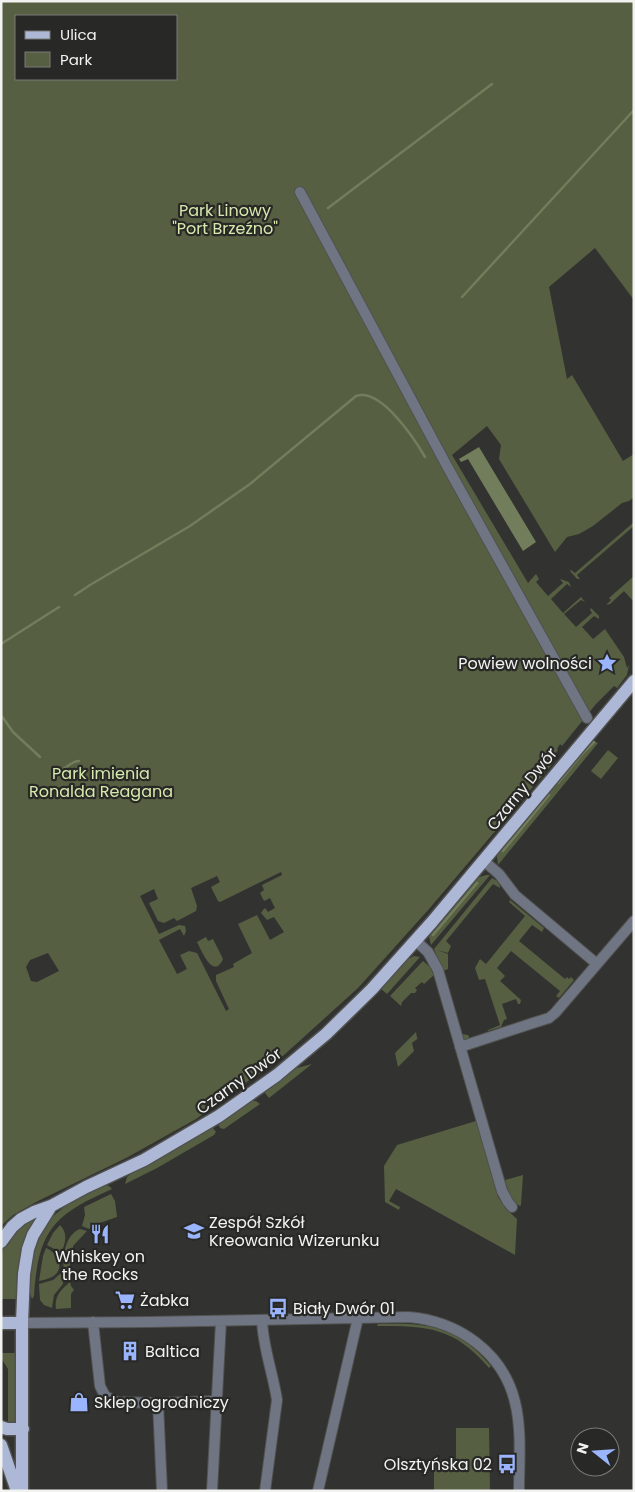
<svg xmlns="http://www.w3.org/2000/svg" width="635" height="1492" viewBox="0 0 635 1492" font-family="Poppins,sans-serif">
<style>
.green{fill:#565f42;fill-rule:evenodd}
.water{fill:#727d5b}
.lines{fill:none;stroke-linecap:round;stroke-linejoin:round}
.stream{stroke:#727d5b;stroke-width:2.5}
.minor-casing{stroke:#51524f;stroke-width:12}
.major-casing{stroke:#51524f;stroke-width:15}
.minor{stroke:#707584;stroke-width:10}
.major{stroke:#acb8d5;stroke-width:12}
.labels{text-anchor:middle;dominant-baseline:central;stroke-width:4.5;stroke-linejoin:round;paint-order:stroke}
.park-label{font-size:16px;fill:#d6e9ad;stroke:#282926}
.poi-label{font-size:16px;fill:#f2f3f1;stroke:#282926;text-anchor:start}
.street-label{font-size:16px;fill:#f2f3f1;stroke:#282926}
</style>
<rect width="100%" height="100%" fill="#323330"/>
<path class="green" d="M1 1H634V300L595 248 549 287 567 379 572 375 623 461 634 454V497L629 501 622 503 593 526 579 534 567 537 555 552 499 459 501 445 487 426 452 455 528 583 536 574 539 579 536 582 548 596 563 583 560 579 569 582 571 587 567 584 551 599 563 613 581 597 585 602 581 600 564 614 576 627 592 613 590 610 591 608 599 616V619L594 616 582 627 593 639 605 629 624 657 627 668 629 665 627 675 617 688 614 686 596 704 562 746 560 744 557 749 558 750 551 759 554 762 429 909 358 988 284 1055 196 1119 128 1157 36 1202 13 1215 1 1226ZM16 16H176V79H16ZM281 872 282 875 262 885 264 890 260 893 264 901 270 898 275 908 268 912 265 908 263 910 261 913 267 920 274 917 284 932 270 940 257 915 238 924 252 953 233 964 234 967 216 975V981L229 1009 226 1011 197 953 189 951 180 955 187 969 177 974 159 940 180 929 184 936 186 931 185 926 179 925 159 934 140 896 154 889 158 899 149 903 158 921 164 923 174 918 177 921 196 911 197 906 191 888 217 876 220 882 211 887 218 901 220 902ZM48 953 59 971 37 982 31 981 26 967 30 960Z
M634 522V526L577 575 580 579H577L570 571 571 570 575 573Z
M634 576V602L624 591 610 604 606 605 611 600 609 598Z
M592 740 598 743 498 865 497 857 498 852Z
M608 750 618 758 601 779 591 771Z
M486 875H490L431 945 429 937 432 931 472 883 477 878Z
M492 878 497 881 500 886V888L493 884 446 941 451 946 448 953 437 950 448 954V969L443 971 462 1034 468 1035 469 1037V1039L463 1040 460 1035 438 959 434 949Z
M510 900 544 928 542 932 532 925 519 941 565 979 567 977 569 979 571 977 574 980 559 998 556 996 560 991 511 951 497 968 505 976 500 981 521 1000 520 1004H518L516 999 502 1004 507 1019 504 1020 501 1027 488 1031V1030L500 1025 485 979 479 980 475 968 480 959 486 964 525 916 509 902Z
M206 937 208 941 213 939 223 959C213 981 201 949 197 942Z
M414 956 420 957 387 994 380 988 408 959Z
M423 961 429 966 434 975 424 984 422 982 415 988 417 990 415 993H411L402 1002 401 1006 390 996Z
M416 1032 418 1043 417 1039 412 1043 414 1051 398 1067 395 1053Z
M312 1064 269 1098 265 1093V1090L293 1069Z
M249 1101H256L260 1104 224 1129 220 1128 218 1123Z
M476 1121 498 1197 506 1209 517 1219 515 1255 396 1189 389 1201 400 1207 399 1210 385 1202 384 1166 397 1145Z
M210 1128H213L216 1132 214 1135 157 1168 125 1184 127 1177 134 1171 165 1155Z
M523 1175 521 1205 520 1206C510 1200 508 1191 505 1180Z
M106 1185 109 1186 112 1189C53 1215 38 1231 34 1296L32 1299 28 1287 33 1246 51 1218 69 1203Z
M111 1194 115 1201 117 1217 94 1225 89 1229 82 1226 85 1215 84 1207Z
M37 1215 17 1299H1C1 1285 0 1269 2 1255 4 1238 24 1223 37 1215Z
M60 1225C69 1234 65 1245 60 1255L56 1250 47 1245 53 1233Z
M80 1229 87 1231 73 1246V1259L70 1262V1278L66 1282C61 1267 62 1236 80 1229Z
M46 1248C58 1253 66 1269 52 1277 48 1279 43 1280 39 1281L43 1256Z
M60 1274 62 1275 63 1284 54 1295 52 1308 44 1305 40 1300 39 1284 53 1280Z
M70 1282 71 1286 74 1290 71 1294V1308L56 1309C54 1296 61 1290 70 1282Z
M378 1324C429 1323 456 1325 491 1366L489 1368C454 1327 428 1326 377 1326Z
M1 1353H19V1355H15V1409H19L16 1422 9 1424 8 1423V1369L1 1358Z
M456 1428H489L490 1491H434V1460H456Z"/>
<path class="water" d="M479 447 536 542 523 551 468 459 461 462 459 459Z"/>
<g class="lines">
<path class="stream" d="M328 208 492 84
M462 297 634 110
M75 595 90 585 190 526 250 484 356 396C381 388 414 438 425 457
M1 644 59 607
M1 715 13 732 40 757
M57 771C65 771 70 761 79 761
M558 783 582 754 594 742
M503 851 549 795
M433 935 477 883"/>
<defs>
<path id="minor" d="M300 192 448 468 587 718
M484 861 499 874 515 895 597 964
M416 941 428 952 438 970 502 1191 508 1202 512 1207
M460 1047 533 1023 549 1018 555 1013 634 921
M262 1320C263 1348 273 1373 277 1400L265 1491
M93 1322 100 1386 105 1396 117 1402 158 1403 162 1491
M22 1323 148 1322 408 1317C458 1321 503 1352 515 1402 522 1430 519 1462 519 1491
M158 1403 217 1401
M212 1491 221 1321
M318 1491 358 1318"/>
<path id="major" d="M1 1242 12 1227 21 1219 34 1212 51 1206 86 1187 144 1160 219 1116 277 1075 326 1034 372 989 432 922 634 681
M1 1323H22
M1 1427 7 1429H23
M1 1445 17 1491
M22 1491V1323L24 1274 28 1249 33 1235 51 1206"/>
</defs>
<use href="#minor" class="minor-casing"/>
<use href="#major" class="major-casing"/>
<use href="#minor" class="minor"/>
<use href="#major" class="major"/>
</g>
<defs>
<symbol id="sight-bare" viewBox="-9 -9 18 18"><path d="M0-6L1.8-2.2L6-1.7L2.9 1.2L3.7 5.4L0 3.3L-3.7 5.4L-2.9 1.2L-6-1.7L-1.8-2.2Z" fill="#9ab5fd" stroke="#282926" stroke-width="2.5" paint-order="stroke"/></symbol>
<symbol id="school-bare" viewBox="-9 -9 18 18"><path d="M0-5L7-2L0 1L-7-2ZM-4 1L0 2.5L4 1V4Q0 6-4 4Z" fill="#9ab5fd" stroke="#282926" stroke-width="2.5" paint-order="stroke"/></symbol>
<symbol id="restaurant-bare" viewBox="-9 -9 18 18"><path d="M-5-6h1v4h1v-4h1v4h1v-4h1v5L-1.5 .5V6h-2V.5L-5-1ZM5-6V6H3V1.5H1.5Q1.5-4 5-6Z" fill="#9ab5fd" stroke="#282926" stroke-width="2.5" paint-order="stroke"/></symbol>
<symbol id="supermarket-bare" viewBox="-9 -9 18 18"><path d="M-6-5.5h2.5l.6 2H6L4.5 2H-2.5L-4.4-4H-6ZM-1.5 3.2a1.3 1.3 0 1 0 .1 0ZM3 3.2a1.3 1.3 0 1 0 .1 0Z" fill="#9ab5fd" stroke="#282926" stroke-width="2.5" paint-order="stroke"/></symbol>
<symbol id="bus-bare" viewBox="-9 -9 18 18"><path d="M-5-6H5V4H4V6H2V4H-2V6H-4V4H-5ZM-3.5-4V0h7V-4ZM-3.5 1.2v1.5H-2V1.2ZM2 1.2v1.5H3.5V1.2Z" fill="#9ab5fd" stroke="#282926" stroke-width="2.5" paint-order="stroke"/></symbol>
<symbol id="building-bare" viewBox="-9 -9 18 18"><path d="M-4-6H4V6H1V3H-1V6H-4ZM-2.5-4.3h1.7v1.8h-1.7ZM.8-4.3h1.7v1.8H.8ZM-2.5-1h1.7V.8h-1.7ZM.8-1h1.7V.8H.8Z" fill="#9ab5fd" stroke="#282926" stroke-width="2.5" paint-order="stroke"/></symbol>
<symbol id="shop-bare" viewBox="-9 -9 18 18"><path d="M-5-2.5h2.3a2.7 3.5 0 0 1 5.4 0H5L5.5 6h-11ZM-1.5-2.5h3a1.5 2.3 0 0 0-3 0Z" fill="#9ab5fd" stroke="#282926" stroke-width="2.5" paint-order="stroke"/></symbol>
</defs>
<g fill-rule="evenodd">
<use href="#sight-bare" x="593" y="649" width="28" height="28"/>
<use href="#school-bare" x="180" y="1217" width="28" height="28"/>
<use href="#restaurant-bare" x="86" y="1220" width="28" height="28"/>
<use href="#supermarket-bare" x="111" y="1286" width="28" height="28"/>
<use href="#bus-bare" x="264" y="1294" width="28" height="28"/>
<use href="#building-bare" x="116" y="1337" width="28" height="28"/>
<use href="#shop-bare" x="65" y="1388" width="28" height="28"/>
<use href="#bus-bare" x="493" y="1450" width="28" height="28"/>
</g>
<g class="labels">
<g class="park-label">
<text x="225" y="210">Park Linowy<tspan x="225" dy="18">"Port Brzeźno"</tspan></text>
<text x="101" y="773">Park imienia<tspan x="101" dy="18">Ronalda Reagana</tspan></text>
</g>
<g class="poi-label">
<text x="592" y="663" text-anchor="end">Powiew wolności</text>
<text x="209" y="1222">Zespół Szkół<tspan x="209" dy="18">Kreowania Wizerunku</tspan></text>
<text x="100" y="1256" text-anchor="middle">Whiskey on<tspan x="100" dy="18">the Rocks</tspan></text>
<text x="140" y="1300">Żabka</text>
<text x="293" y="1308">Biały Dwór 01</text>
<text x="145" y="1351">Baltica</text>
<text x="94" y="1402">Sklep ogrodniczy</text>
<text x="492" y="1464" text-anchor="end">Olsztyńska 02</text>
</g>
<g class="street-label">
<text transform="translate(522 789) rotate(-51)">Czarny Dwór</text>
<text transform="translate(239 1081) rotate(-36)">Czarny Dwór</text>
</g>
</g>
<rect width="635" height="1492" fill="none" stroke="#f2f3f1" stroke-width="5"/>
<rect x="15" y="15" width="162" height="65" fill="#282926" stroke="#797a77"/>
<rect x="25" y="31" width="25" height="8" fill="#acb8d5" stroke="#797a77"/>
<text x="60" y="40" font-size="15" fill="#f2f3f1">Ulica</text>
<rect x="25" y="52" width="25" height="15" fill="#565f42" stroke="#797a77"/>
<text x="60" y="65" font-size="15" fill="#f2f3f1">Park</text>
<g transform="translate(595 1452) rotate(287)"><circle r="24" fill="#282926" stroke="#797a77"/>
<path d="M0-4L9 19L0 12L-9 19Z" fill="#9ab5fd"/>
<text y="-8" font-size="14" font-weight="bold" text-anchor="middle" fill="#f2f3f1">N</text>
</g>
</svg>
